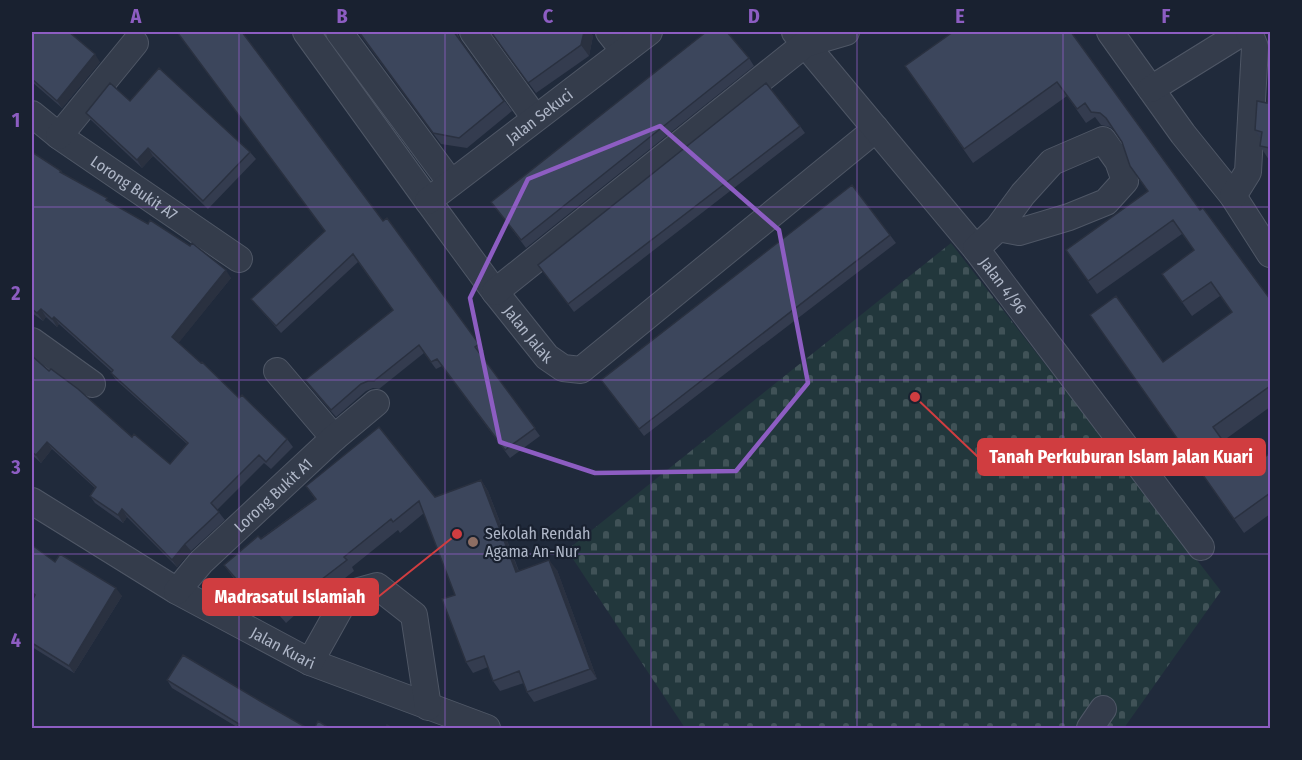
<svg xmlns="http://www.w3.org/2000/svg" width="1302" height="760" viewBox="0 0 1302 760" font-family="'Fira Sans Condensed',sans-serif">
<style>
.cemetery{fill:url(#cemetery-stones)}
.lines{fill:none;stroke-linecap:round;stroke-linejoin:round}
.minor-casing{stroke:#4f5766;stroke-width:28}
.minor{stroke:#343c4b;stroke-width:26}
.wall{fill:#343c4f}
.shaded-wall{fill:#2a3140}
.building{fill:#3c465c;stroke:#2a3140;stroke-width:1.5}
.marked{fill:none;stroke:#8d5dc2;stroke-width:4.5;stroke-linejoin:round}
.grid{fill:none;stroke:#8d5dc2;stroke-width:1.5;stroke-opacity:0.55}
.education-dot{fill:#8d6e63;stroke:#192130;stroke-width:2}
.labels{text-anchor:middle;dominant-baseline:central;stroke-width:4.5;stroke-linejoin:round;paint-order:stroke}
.street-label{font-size:16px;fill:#afb7c8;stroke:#192130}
.poi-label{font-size:16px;fill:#afb7c8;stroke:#192130;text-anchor:start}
.leader{fill:none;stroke:#d03d40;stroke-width:2}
.callout-dot{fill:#d03d40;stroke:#192130;stroke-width:2}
.callout{fill:#d03d40;stroke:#d03d40;stroke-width:2}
.callout-label{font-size:18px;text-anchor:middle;font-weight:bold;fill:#fff}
.neatline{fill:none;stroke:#8d5dc2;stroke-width:2}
.grid-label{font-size:20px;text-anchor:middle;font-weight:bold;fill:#8d5dc2}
</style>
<defs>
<pattern id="cemetery-stones" width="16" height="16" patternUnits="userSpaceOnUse" patternTransform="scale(1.5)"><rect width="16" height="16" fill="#22373c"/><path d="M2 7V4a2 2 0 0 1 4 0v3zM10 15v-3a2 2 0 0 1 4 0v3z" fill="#405257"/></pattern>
</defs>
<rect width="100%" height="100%" fill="#202a3b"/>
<path class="cemetery" d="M951 243 1221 591 1124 728H685L567 550Z"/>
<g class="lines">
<defs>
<g id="minor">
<path id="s1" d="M306 32 428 201 495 292 547 357 563 368 581 370 876 129"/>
<path d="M339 32 451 183"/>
<path d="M473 32 535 118"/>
<path d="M609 32 624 51"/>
<path id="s2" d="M795 32 976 249 1201 547"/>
<path d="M1110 32 1183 134 1233 196 1270 254"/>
<path d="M1151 89 1243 32"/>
<path id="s3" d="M32 114 59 136 239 259"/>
<path d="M59 136 135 43"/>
<path d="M1233 196 1248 172 1255 47 1249 32"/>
<path id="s4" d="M428 201 649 32"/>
<path d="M976 249 998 228 1023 194 1052 162 1103 140 1118 161 1125 181 1106 202 1069 217 1019 232 998 228"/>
<path d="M495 292 805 44 846 32"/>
<path d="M32 341 92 384"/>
<path d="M277 371 334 438"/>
<path id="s5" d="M32 501 177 591 310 662 487 728"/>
<path id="s6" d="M177 591 201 562 334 438 376 403"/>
<path d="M310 662 348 594 377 586 414 615 428 707"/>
<path d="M1090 728 1103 709"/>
</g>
</defs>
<use href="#minor" class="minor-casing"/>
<use href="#minor" class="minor"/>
</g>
<path class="wall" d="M32 32 100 62 62 108 32 82Z
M358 32 458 34 460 40 512 111 467 148 441 144Z
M491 32H590L593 36 589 56 536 93Z
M1071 32 1200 210 1270 299V407L1223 441 1245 472 1270 453V514L1244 533 1090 315 1163 362 1232 312 1220 296 1192 316 1162 274 1194 250 1182 234 1097 294 1066 250 1148 191 1122 142 1115 131 1110 127 1101 125 1095 117 1086 123 1067 96 973 163 905 66 994 33Z
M749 58 754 66 526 248 491 202Z
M1270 92V160H1269L1260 146 1261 139 1255 130 1267 103Z
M130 101 250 152 256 159 208 209 153 156 142 168 91 120 86 113Z
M800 126 805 133 574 312 544 272Z
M32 152 61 171 63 174 231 278 178 343 239 398 287 439 293 447 271 469 264 463 217 510 225 520 191 551 177 567 127 517 123 523 95 503 90 496 95 488 52 449 41 463 32 455V356L132 437 170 464 187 444 116 380 111 373 112 372 59 324 57 327 46 317 43 321 32 313Z
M383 221 479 344 484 351 480 354 540 436 510 458 442 366 436 369 424 353 379 389 373 388 366 391 336 417 310 387 305 380 393 310 358 262 281 333 257 306 251 299 325 232Z
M890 235 896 243 644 436 606 387Z
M481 480 488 491 519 571 557 570 597 679 534 702 527 692 524 683 500 691 493 681 488 667 473 673 466 662 455 595 424 513 400 533 398 530 352 567 354 571 317 600 315 597 286 623 259 592 251 599 232 576 224 565 315 499 306 486 435 497Z
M32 545 55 562 122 596 74 673 32 647V601L34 597 32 596Z
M167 680 260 701 237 727 172 688Z"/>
<path class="shaded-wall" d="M584 32H590L593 36 589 56 581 45Z
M95 54 100 62 62 108 57 101Z
M148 148 153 156 142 168 137 160Z
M226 270 231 278 177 345 172 337Z
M41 309 46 317 43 321 37 313Z
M54 317 59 324 57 327 52 319Z
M47 442 52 449 41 463 36 455Z
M481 480 488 491 523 583 516 572Z
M122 509 127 517 123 523 118 515Z
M185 544 191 551 177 567 172 560Z
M549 560 557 570 597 679 590 669Z
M116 588 122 596 74 673 69 666Z"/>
<path class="building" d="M32 32H69L95 54 57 101 32 79Z
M177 32H242L383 221 387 218 479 344 475 347 535 428 505 450 437 359 431 362 419 345 374 381H368L361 384 331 410 305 380 393 310 353 254 276 326 251 299 325 231Z
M359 32H454L504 101 459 138 433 133Z
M491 32H584L581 45 528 83Z
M706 32H727L749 58 521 240 491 202Z
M953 32H993L994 33 995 32H1071L1200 210 1203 208 1270 299V386L1213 427 1245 472 1270 453V493L1234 519 1090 315 1116 296 1163 362 1232 312 1211 282 1182 302 1162 274 1194 250 1173 220 1088 281 1066 250 1148 191 1130 166 1122 142 1106 118 1100 113 1091 112 1085 103 1077 109 1057 82 964 149 905 66Z
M159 68 250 152 203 201 148 148 137 160 86 113 110 83 130 101Z
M766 83 800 126 568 304 538 265Z
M1269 92H1270V148L1260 146 1262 132 1255 130 1257 101 1267 103Z
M32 152 61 171 60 172 107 198 106 200 148 224 150 220 190 246 192 243 226 270 172 337 201 363 202 362 239 398 242 395 287 439 266 462 259 455 211 503 219 512 185 544 172 560 122 509 118 515 90 496 96 487 47 442 36 455 32 452V356L49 371 51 369 78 389 132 437 134 434 170 464 188 443 111 373 113 370 54 317 52 319 41 309 37 313 32 309Z
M852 185 890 235 639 429 601 380Z
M379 427 435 497 481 480 516 572 549 560 590 669 527 692 519 671 493 681 484 656 466 662 442 599 455 595 419 501 393 522 391 519 344 557 347 560 309 589 307 587 278 612 252 581 244 588 224 565 258 536 261 539 316 499 306 486Z
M32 545 55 562 60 554 116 588 69 666 32 643V601L35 595 32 592Z
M183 655 260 701 309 729H236L239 724 167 680Z
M318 721 331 729H314Z
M387 725 394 729H386Z"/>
<path class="marked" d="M660 126 779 230 808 383 736 471 595 473 500 442 470 298 528 179Z"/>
<path class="grid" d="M239 32V728M445 32V728M651 32V728M857 32V728M1063 32V728M32 207H1270M32 380H1270M32 554H1270"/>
<circle class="education-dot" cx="473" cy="542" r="6"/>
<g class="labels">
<g class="street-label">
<text stroke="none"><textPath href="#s4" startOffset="140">Jalan Sekuci</textPath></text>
<text stroke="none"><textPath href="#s3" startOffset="126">Lorong Bukit A7</textPath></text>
<text stroke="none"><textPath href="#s2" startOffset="328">Jalan 4/96</textPath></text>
<text stroke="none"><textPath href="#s1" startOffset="375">Jalan Jalak</textPath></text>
<text stroke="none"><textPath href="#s6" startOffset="136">Lorong Bukit A1</textPath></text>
<text stroke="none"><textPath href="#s5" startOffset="291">Jalan Kuari</textPath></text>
</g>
<g class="poi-label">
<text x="485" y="533">Sekolah Rendah<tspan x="485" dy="18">Agama An-Nur</tspan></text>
</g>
</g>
<path class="leader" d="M915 397L978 457M457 534L378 597"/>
<g class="callout-dot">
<circle cx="915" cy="397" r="6"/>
<circle cx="457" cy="534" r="6"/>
</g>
<g class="callout">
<rect x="978" y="439" width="287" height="36" rx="6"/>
<rect x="203" y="579" width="175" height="36" rx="6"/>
</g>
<g class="callout-label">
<text x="1121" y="463">Tanah Perkuburan Islam Jalan Kuari</text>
<text x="290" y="603">Madrasatul Islamiah</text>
</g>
<rect width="1302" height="760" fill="none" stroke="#192130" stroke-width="66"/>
<rect x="33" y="33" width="1236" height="694" class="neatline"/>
<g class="grid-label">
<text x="136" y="23">A</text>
<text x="342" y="23">B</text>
<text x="548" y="23">C</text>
<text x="754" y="23">D</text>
<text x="960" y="23">E</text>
<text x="1166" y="23">F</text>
<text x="16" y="127">1</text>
<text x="16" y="300">2</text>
<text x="16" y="474">3</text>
<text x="16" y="647">4</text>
</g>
</svg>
